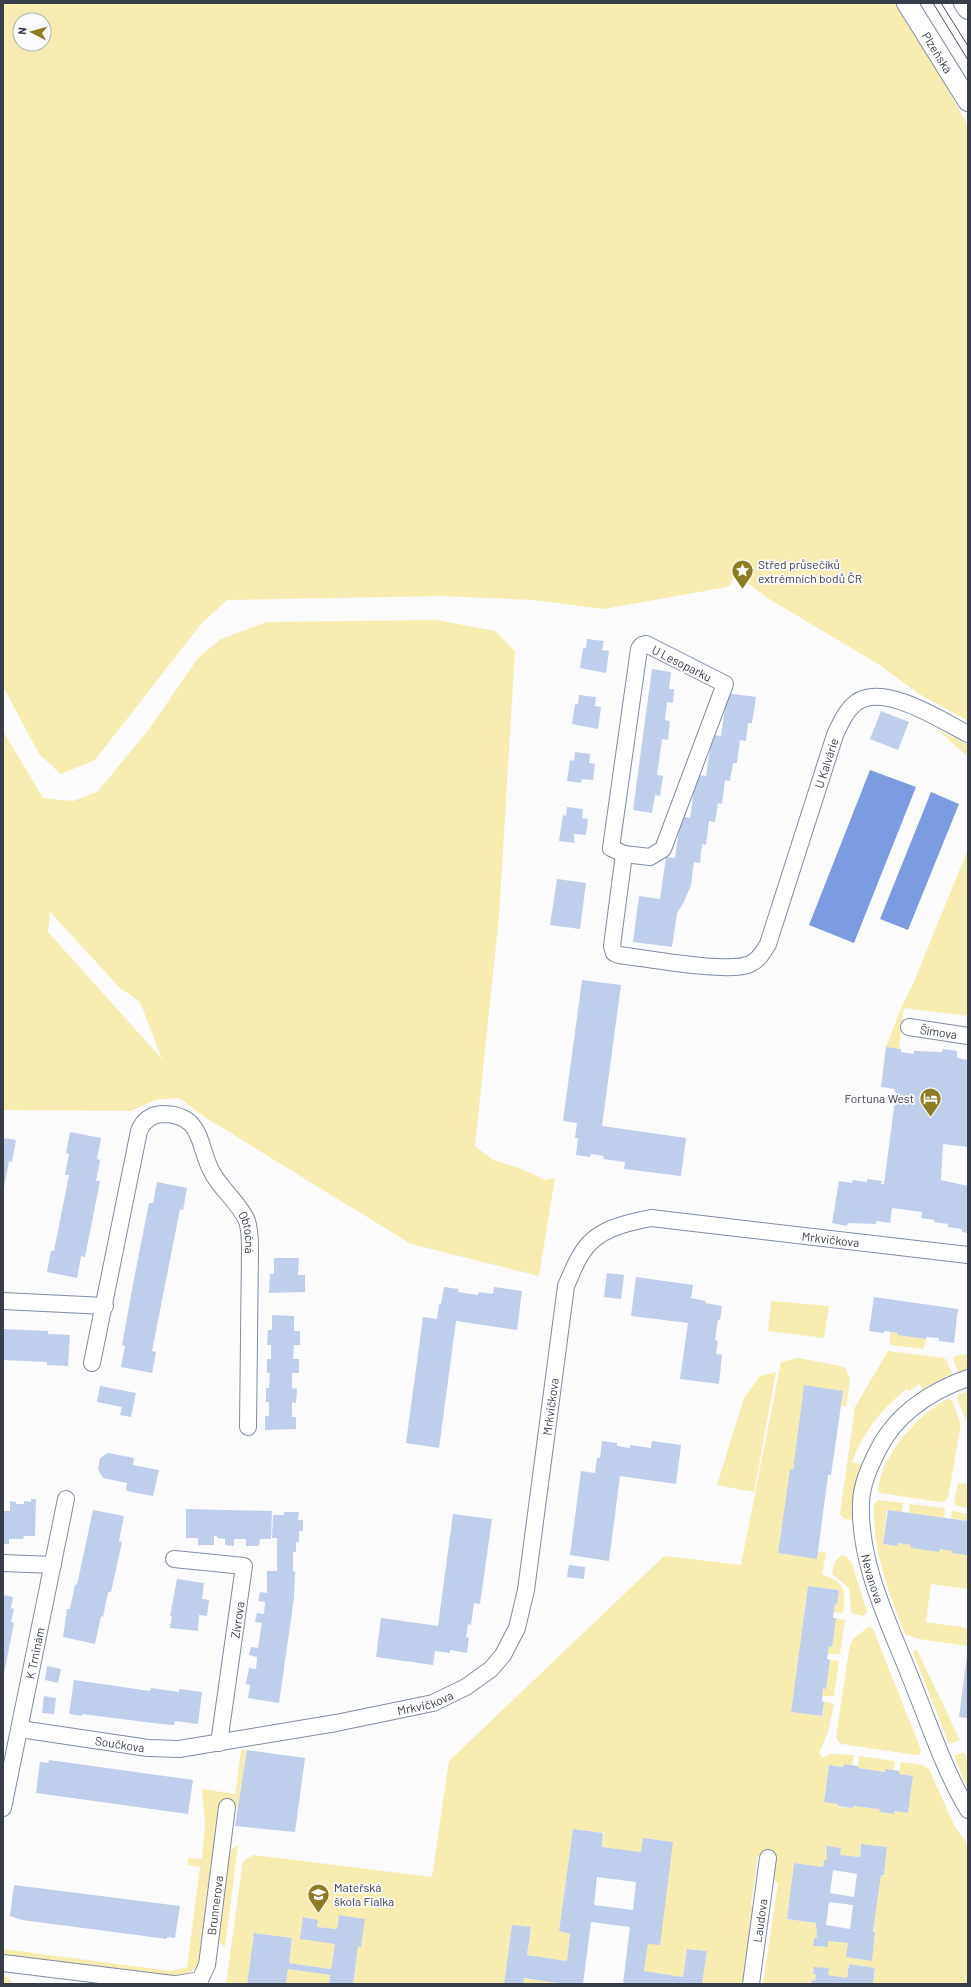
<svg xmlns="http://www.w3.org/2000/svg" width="971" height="1987" viewBox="0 0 971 1987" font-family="Barlow,sans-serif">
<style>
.green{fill:#f8edb0;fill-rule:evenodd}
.water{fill:#7b9ce1}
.building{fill:#bfceeb;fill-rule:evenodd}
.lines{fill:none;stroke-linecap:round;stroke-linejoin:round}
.minor-casing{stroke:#7e8ca7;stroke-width:18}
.major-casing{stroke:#7e8ca7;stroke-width:22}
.minor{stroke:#fff;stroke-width:16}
.major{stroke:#fff;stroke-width:20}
.tram{stroke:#4b505b;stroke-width:1}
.labels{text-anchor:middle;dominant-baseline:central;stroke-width:3.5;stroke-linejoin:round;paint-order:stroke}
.street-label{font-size:12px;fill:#373d49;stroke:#fbfbfb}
.poi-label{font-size:12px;fill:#373d49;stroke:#fbfbfb;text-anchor:start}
</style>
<rect width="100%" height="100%" fill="#fbfbfb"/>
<path class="green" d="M3 3H900L968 126V721L921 695 875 662 769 599 746 582 732 578 731 584 727 587 604 609 533 600 442 596 227 600 201 624 95 760 61 774 39 754 3 686ZM20 20H44V44H20Z
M437 620 495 631 515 651 499 916 475 1146 493 1160 522 1169 545 1180 555 1178 539 1276 411 1244 203 1116 182 1100 177 1098 155 1100 131 1111 3 1110V731L43 798 73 801 97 792 147 732 198 658 221 639 267 622ZM50 912 120 988 140 1002 162 1059 48 932Z
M937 729 968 745V757Z
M968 849V1016L904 1008 899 1049 886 1047 901 1008 913 984Z
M771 1301 829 1306 824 1338 768 1331Z
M890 1332 898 1333 897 1335 925 1339 927 1337 923 1349 890 1345Z
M888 1351 944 1358 947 1361 952 1374 923 1389 919 1384 909 1391 907 1389C882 1408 863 1432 852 1462L863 1465 854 1491 852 1520 844 1519 840 1514 855 1407Z
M968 1354V1369L958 1372 953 1359 955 1356Z
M798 1358 841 1366 846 1369 850 1380 846 1406H841L842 1391 804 1386 793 1470H790L778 1553 817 1559 818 1551 826 1553 822 1574C846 1583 846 1591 843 1613L834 1612 835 1604 837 1605 839 1590 808 1586 791 1712 822 1716 824 1702 822 1701 834 1704 828 1732 819 1753 823 1758 830 1754 854 1755 852 1765 844 1764 843 1767 829 1765 824 1801 838 1804V1807L852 1808 853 1806 880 1809 879 1812 894 1814V1811L908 1813 913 1776 899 1774 901 1762 922 1765 929 1769 954 1825 968 1845V1984H873L875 1968 849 1964 847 1978 828 1975 829 1968 814 1967 813 1974H816L815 1981 812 1980 811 1984H763L778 1883 772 1879V1858L758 1856 751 1904 755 1917 746 1984H702L707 1951 687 1949 683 1977 644 1971 648 1944 667 1887 673 1842 643 1838 641 1852 602 1847 604 1833 573 1829 559 1931 570 1934 567 1961 527 1955 531 1928 512 1925 504 1984H353L358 1947H361L364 1919 339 1915 337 1929 317 1927 318 1920 304 1917 335 1944 331 1969 289 1963 292 1938 254 1933 247 1984H226L243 1861 253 1855 432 1877 449 1761 664 1556 741 1565 781 1362ZM861 1844 887 1847 884 1875H881L873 1932H875L872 1960 846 1957 848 1943 828 1941 827 1947 813 1946 814 1938H817L816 1923 787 1919 794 1863 823 1867 824 1860H827L828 1854 825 1853 826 1846 841 1848 840 1855 860 1857Z
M776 1372 754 1492 717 1485 744 1398 760 1376Z
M968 1391V1420L965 1419 957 1398 959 1394Z
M948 1399 952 1400 960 1422V1429L948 1498 944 1501 940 1502 880 1493 878 1491C881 1456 917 1414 948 1399Z
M962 1483 968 1484V1508L957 1506 954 1502 958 1484Z
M878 1500 903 1503 902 1512 887 1510 883 1544 897 1546 898 1543 911 1545V1548L939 1552 940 1549 953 1551V1553L967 1555 968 1549V1589L931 1584 926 1622 968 1628V1646L919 1639 905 1634C888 1592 872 1549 874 1504Z
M910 1504 945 1508 944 1518 909 1513Z
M952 1511 968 1514V1521L951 1518Z
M841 1555 846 1556 852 1564 867 1611 864 1616 853 1614 851 1612 849 1588 832 1574 834 1563Z
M833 1618 845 1620 840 1654H828L829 1646 831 1647 835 1618Z
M868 1627H871L873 1629 921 1750 920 1754 916 1755 842 1744 838 1742 836 1737 849 1650 852 1640Z
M915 1650 918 1652 960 1740 949 1744 913 1653Z
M827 1659 839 1661 834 1696H822L823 1688H826L830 1660Z
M241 1750H247L238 1808 223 1807 203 1955C196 1970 193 1972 177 1977L3 1955V1949L171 1971 187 1967 200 1867 188 1865V1858L202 1859 205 1823 202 1789 235 1794Z
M964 1752 968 1758V1790L954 1756Z
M859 1756 895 1761 894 1770 885 1769V1772L858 1768Z
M238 1845 225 1947 220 1943 216 1935 225 1860 232 1849Z
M288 1969 330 1975 329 1984H286Z
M3 1972 13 1984H3Z
M524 1978 563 1984H523Z"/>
<path class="water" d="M870 770 916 787 854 943 809 925Z
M931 792 959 804 908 930 880 919Z"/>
<path class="building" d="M587 639 604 641 602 650 609 651 606 673 580 668 583 648H586Z
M652 669 671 672 669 689H674L673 703 667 702 665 720 670 721 668 740 662 739 657 775 663 776 660 796 655 795 652 813 633 810Z
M727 693 756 697 752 723H748L746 741 740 740 737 763H733L730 781 725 780 722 804 718 803 715 822 709 821 706 845 702 844 700 863 694 862 691 885 683 904 677 913 672 947 633 942 639 896 660 899 666 857 675 858 681 816 690 818 696 775 706 776 712 735 721 736Z
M579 695 596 697 595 706 601 707 598 729 572 724 575 704H578Z
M881 711 909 722 898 750 870 739Z
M575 752 590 754 589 763 595 764 593 780 582 779 581 783 567 781 570 760 574 761Z
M567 807 583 809 582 818 588 819 586 835 574 834V843L559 841 563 815 566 816Z
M557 879 586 883 580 929 550 925Z
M582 980 621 985 602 1126 686 1138 681 1176 624 1169 625 1162 603 1159 604 1156 591 1154 590 1157 576 1155 578 1138H575L577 1123 563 1121Z
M886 1047 901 1049V1052L914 1054V1051L942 1052 943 1049 957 1051V1058L968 1060V1147L943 1144 941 1177V1180L968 1186V1233L962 1232V1229L948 1227V1224L934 1222 935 1220 921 1218 922 1212 892 1208 890 1223 876 1221V1224L848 1223 847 1226 832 1223 839 1181 852 1183 853 1180 867 1182V1179L882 1181 881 1184H884L896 1092H894L895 1089 881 1087Z
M70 1132 101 1138 97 1159 100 1160 96 1181H100L85 1257 81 1256 77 1278 47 1272 51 1251H54L69 1175H65L69 1154 66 1153Z
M3 1138 16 1140 12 1162 9 1161 4 1187Z
M157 1182 187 1188 183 1210 180 1209 162 1300 152 1351 156 1352 152 1373 121 1367 125 1346 122 1345 134 1279 149 1203H153Z
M274 1258H299L298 1275H305V1292L269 1293 270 1274H274Z
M607 1273 624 1275 621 1299 604 1297Z
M636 1277 693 1285 691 1298 706 1301 705 1303 722 1306 720 1320H718L715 1340 718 1341 716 1354 722 1355 719 1384 680 1379 688 1323 631 1316Z
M444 1287 459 1289 458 1292 478 1295 479 1292 493 1294 494 1287 522 1291 517 1330 456 1321 439 1448 406 1443 423 1317 437 1319 439 1304H441Z
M874 1297 958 1309 954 1343 939 1341V1338L926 1337V1339L897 1335 898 1333 884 1331V1333L869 1331Z
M272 1315 294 1316V1331H300V1345H294L293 1359H299V1373H292V1388L297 1389 296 1403 292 1402V1417H296V1429L265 1430V1416H269V1402H266V1388H269L270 1373H267V1359H271V1345H267L268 1330H272Z
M3 1329 48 1331V1334L70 1335 68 1366 47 1365V1362L3 1360Z
M804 1385 843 1391 831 1475H828L817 1559 778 1553 790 1469 793 1470Z
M100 1386 136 1393 131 1417 120 1415 122 1407 97 1402Z
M602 1441 617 1443V1446L630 1448V1445L651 1448 652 1441 681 1445 676 1484 620 1476 609 1561 570 1555 581 1471 595 1473 597 1458H600Z
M108 1453 134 1458 133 1465 159 1470 153 1496 131 1492 126 1490 127 1483 103 1478 98 1470 100 1458Z
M31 1499H36L35 1536H24L23 1539H9V1544H3V1511H10V1501L16 1502V1504H24V1501L31 1502Z
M186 1509 272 1511 271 1539H260L259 1546H246V1539H234V1546L225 1545V1539L217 1538V1536H214V1545H198V1538H186Z
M93 1510 124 1516 119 1541 122 1542 111 1592H108L103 1617 101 1616 95 1644 63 1637 67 1609H70L75 1584 77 1585Z
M888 1510 968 1521 967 1555 952 1553 953 1551 940 1549 939 1552 911 1548V1545L898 1543 897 1546 883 1544Z
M284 1512H299L298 1520H303V1531H299V1542H296V1552H293V1571L295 1572 294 1598 279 1703 248 1698 250 1685 246 1684 249 1668 256 1669 257 1657 249 1655 251 1647 258 1648 260 1635 262 1623 255 1622 257 1613 264 1614 265 1602 258 1601 260 1592 267 1593V1571H277V1538H272L273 1515H284Z
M453 1514 492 1519 480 1604 474 1603 471 1625 468 1624 466 1637 469 1638 467 1653 450 1650V1653L435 1651 433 1665 376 1657 381 1618 438 1626Z
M569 1565 585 1567 584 1579 567 1577Z
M177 1579 204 1583 202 1599 209 1600 207 1616 199 1615 198 1631 170 1628 172 1616H170Z
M808 1586 839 1590 837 1605 835 1604 833 1618H836L832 1647 829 1646 827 1659 830 1660 826 1689 823 1688 822 1699V1701L824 1702 822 1716 791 1712Z
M3 1595 13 1597 11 1608 14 1609 11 1622 14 1623 4 1673Z
M967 1656H968V1718L959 1717Z
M47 1666 61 1669 58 1683 45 1680Z
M74 1680 150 1691 151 1688 179 1692V1689L202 1692 198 1724 175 1721 174 1725 161 1724 82 1714V1716L69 1714Z
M44 1696 56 1698 54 1714 42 1713Z
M247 1750 305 1758 295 1832 235 1826Z
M49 1760 193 1780 188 1814 36 1793 40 1762 48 1763Z
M844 1764 858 1766V1768L885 1772V1769L900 1771 899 1774 913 1776 908 1813 894 1811V1814L879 1812 880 1809 853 1806 852 1808 838 1806V1804L824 1802 829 1765 843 1767Z
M573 1829 603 1833 602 1847 641 1852 643 1838 673 1842 660 1945 648 1944 644 1971 683 1977 687 1949 707 1951 702 1984H623L630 1927 591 1922 583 1984H564L524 1978 523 1984H504L512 1925 531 1927 527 1955 567 1961 570 1934 559 1931ZM597 1877 636 1882 633 1910 594 1905Z
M861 1844 887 1847 884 1875H881L873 1932H875L872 1961 846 1957 848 1943 828 1941V1947L813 1946 814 1938H817L816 1923 787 1919 794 1863 823 1867 824 1860H827L826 1846 841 1848 840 1855 860 1857ZM833 1870 857 1874 854 1897 830 1893ZM829 1902 853 1905 850 1929 826 1925Z
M14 1885 180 1906 175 1938 167 1937V1939L22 1920 10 1916Z
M339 1915 365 1919 361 1947H358L353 1984H329L330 1975 288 1969 286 1984H247L254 1933 292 1938 289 1963 331 1969 335 1944 300 1939 303 1917 318 1920 317 1927 337 1929Z
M849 1964 875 1968 873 1984H811L812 1980 815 1981 816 1974H813L814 1967 829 1968 828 1975 847 1978Z"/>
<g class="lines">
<defs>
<g id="minor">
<path d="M646 644 725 684 663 849 650 857 624 854 611 848 639 649 642 645Z"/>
<path id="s1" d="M624 854 612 946 614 953 619 955C646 958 729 974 750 964 759 960 763 952 768 944L835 735C840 724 846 710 857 702 885 683 942 721 968 734"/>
<path id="s2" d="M909 1027 968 1036"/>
<path d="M3 1301 105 1306"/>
<path id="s3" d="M92 1363 139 1131C143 1121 150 1115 162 1114 205 1114 197 1147 213 1174 222 1190 240 1204 247 1221 250 1230 250 1240 250 1249L248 1427"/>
<path id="s4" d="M968 1378C931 1391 896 1414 878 1450 870 1466 861 1485 861 1504 859 1563 888 1621 909 1674 928 1720 943 1768 968 1810"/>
<path d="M174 1559 244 1566 219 1743"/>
<path d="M3 1563 53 1565"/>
<path id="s5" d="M20 1729 148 1748 179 1749 336 1723 433 1703 466 1687 491 1669 503 1655 517 1628 526 1590 566 1286C571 1275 575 1263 582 1253 596 1229 626 1223 651 1218L968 1255"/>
<path id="s6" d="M3 1808 66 1499"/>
<path d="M3 1963 173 1984"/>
<path id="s7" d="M177 1984 200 1980 207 1965 227 1807"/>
<path id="s8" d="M751 1984 768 1858"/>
</g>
<g id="major">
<path id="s9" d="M907 3 968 101"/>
<path d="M964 3 968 9"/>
</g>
</defs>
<use href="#minor" class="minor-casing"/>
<use href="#major" class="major-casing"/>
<use href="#minor" class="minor"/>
<use href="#major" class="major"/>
<path class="tram" d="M933 3 968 60
M941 3 968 46"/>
</g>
<defs>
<symbol id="sight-pin" viewBox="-11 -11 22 30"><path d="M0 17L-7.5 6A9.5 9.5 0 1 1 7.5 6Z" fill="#8c7c22" stroke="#fbfbfb"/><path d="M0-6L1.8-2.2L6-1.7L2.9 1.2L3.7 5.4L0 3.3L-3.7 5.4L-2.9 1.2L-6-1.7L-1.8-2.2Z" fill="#fff"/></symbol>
<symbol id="hotel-pin" viewBox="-11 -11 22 30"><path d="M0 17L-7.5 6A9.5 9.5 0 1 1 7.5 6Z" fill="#8c7c22" stroke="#fbfbfb"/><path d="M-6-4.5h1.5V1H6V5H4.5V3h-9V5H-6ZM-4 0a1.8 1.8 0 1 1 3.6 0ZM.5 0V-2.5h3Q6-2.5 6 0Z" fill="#fff"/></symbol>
<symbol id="school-pin" viewBox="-11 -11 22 30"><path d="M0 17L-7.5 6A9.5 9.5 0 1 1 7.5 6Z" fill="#8c7c22" stroke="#fbfbfb"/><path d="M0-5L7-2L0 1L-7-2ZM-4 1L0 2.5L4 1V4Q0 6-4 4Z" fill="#fff"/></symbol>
</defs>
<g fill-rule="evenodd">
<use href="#sight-pin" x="730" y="558" width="25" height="34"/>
<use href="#hotel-pin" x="918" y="1086" width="25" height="34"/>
<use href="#school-pin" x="306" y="1882" width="25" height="34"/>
</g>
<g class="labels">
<g class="street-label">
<text stroke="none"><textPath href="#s9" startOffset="58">Plzeňská</textPath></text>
<text transform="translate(682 663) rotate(27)">U Lesoparku</text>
<text stroke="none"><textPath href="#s1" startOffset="455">U Kalvárie</textPath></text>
<text stroke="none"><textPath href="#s2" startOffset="30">Šímova</textPath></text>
<text stroke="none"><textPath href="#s3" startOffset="423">Obtočná</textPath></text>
<text stroke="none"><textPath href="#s5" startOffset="1178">Mrkvičkova</textPath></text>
<text stroke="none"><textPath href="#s5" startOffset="759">Mrkvičkova</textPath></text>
<text stroke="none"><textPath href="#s4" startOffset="251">Nevanova</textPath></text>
<text transform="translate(237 1620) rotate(-82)">Zívrova</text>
<text stroke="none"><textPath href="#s6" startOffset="158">K Trninám</textPath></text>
<text stroke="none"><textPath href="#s5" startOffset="411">Mrkvičkova</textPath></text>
<text stroke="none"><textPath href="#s5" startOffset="101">Součkova</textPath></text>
<text stroke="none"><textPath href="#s7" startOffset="100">Brunnerova</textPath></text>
<text stroke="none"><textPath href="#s8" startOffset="64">Laudova</textPath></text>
</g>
<g class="poi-label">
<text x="758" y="564">Střed průsečíků<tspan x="758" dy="14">extrémních bodů ČR</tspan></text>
<text x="914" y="1098" text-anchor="end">Fortuna West</text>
<text x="334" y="1887">Mateřská<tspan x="334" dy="14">škola Fialka</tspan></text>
</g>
</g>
<rect width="971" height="1987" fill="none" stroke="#373d49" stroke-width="8"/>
<g transform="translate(32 32) rotate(276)"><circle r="19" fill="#fbfbfb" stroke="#adafb4"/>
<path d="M0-3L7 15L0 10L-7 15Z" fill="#8c7c22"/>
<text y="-6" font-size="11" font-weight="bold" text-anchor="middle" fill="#373d49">N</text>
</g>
</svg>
